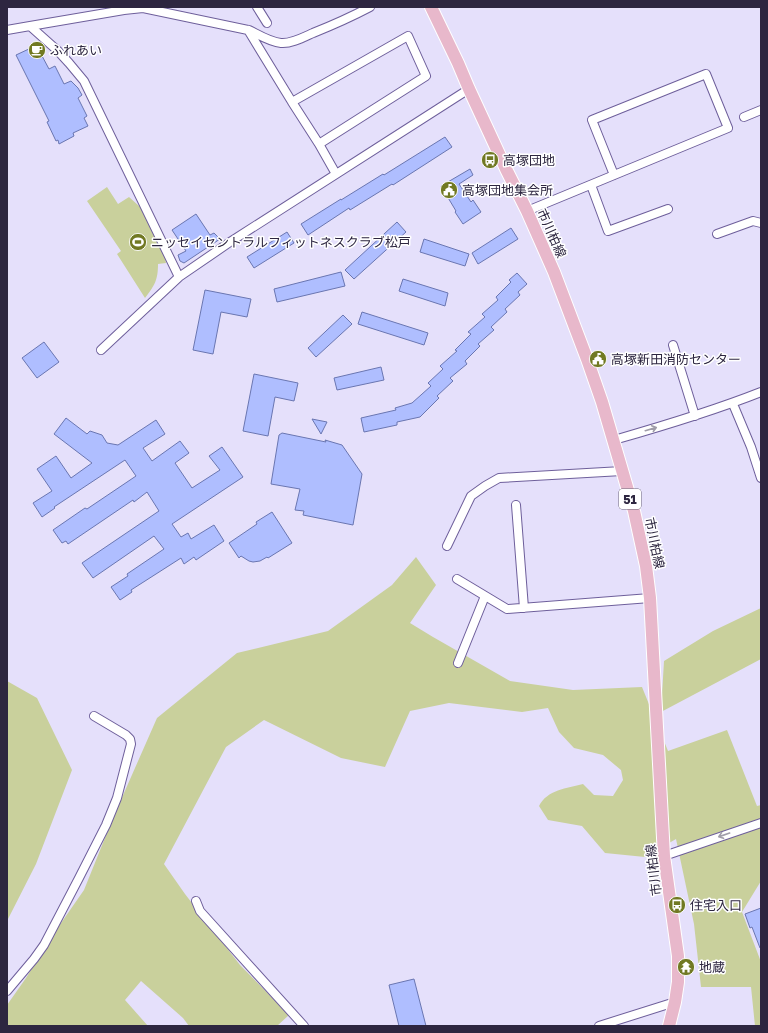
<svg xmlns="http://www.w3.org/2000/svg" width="768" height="1033" viewBox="0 0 768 1033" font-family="'Golos Text','Noto Sans JP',sans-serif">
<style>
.green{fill:#c9d09c}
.building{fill:#afbeff;stroke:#6a76b1}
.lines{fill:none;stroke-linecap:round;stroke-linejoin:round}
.street-casing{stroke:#6e5f9b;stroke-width:10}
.primary-casing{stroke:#fff;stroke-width:14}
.street{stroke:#fff;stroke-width:8}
.primary{stroke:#e8b8cb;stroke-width:12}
.oneway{stroke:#a09da9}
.labels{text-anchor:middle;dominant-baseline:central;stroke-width:3;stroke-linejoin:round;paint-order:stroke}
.shield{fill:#fff;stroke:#6c6779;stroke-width:1}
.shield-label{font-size:12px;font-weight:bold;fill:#2d2640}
.poi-label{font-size:13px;fill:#2d2640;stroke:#fff;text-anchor:start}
.street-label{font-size:13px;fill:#2d2640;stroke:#fff}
</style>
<rect width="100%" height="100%" fill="#e5e0fb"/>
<path class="green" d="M107 187 118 204 129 197 148 214 164 250 166 263 158 264C158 280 155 285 145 298L117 254 121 251 87 201Z
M416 557 436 585 410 623 433 637 510 681 573 690 642 687 668 751 727 730 757 806 761 805V881L742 912 761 962V1026H755L751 987H701L694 924 676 839 645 857 605 853 582 826 548 820 539 806C547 790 567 788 583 784L594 795 613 796 623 780 621 770 603 755 574 748 559 732 548 708 522 712 449 703 410 711 385 767 341 758 264 720 226 747 164 864 185 894 240 965 289 1015 277 1026H189L183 1018 141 981 125 1000 148 1026H7V1005L26 978 52 936 84 890 113 818 157 718 237 653 328 631 392 585Z
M761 608V659L661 712 664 661 713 631Z
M7 681 37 698 72 770 36 864 7 921Z"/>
<path class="building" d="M31 48 36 57 41 54 49 69 55 66 64 84 71 81 78 88 82 95 78 98 87 116 84 118 88 126 73 133 74 136 59 144 58 140 56 141 47 122 49 121 16 55Z
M445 137 452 147 393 185 392 184 350 210 349 208 308 235 301 224 341 199V200L383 174 384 175Z
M470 169 473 175 459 184 471 202 473 200 481 212 463 224 455 212 456 211 441 186Z
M196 214 210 235 214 233 220 239 184 263 180 261 178 255 186 251 172 230Z
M397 222 406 232 354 279 345 270Z
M511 228 518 239 478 264 472 253Z
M287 232 294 243 254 268 247 257Z
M424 239 469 254 465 266 420 252Z
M341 272 345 286 277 302 274 289Z
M517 273 527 284 518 292 520 295 505 309 507 312 491 327 494 330 478 344 480 346 465 361 467 364 450 378 453 381 437 396 439 398 420 417 397 422V425L364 432 361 418 396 410 395 408 412 403 431 386 428 383 443 369 440 366 457 351 455 350 471 334 468 332 485 317 482 314 498 300 496 297 511 282 509 280Z
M403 279 448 293 445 306 399 291Z
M205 290 251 299 247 317 221 312 213 354 193 350Z
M362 312 428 333 424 345 358 324Z
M343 315 352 324 316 357 308 348Z
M44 342 59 362 37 378 22 358Z
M381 367 384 380 337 390 334 378Z
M254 374 298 383 294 401 275 397 268 436 243 431Z
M66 418 87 434 90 431 102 435 107 443 118 445 156 420 165 434 143 448 152 461 180 441 189 453 175 463 192 488 220 470 209 456 222 447 243 477 172 524 181 537 188 533 191 539 214 525 224 541 196 560 194 557 184 564 181 558 131 590 132 592 120 600 111 587 128 576 127 574 164 549 154 536 93 578 82 563 159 511 147 492 134 502 133 500 68 544 66 541 62 543 53 530 85 508 87 509 136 476 125 460 54 507 55 508 42 517 33 503 52 491 37 469 56 456 71 478 92 463 54 434Z
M312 419 327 422 321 434Z
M282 433 326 442 325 440 342 445 362 474 353 525 303 515 304 511 295 510 300 489 271 484 279 435Z
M272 512 292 543 268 558 267 557 260 561 253 562 249 561 241 556 239 558 229 543 257 524 256 522Z
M761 908V948H760L752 927 750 928 745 914Z
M414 979 426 1026H399L389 985Z"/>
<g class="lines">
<defs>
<path id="street" d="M257 7 267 23
M30 26 124 10 143 8 248 30 292 102 319 144 336 174
M7 30 30 26 58 51 69 63 84 81 179 277
M249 30C259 35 270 42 281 43 291 44 304 37 313 33 333 25 351 17 370 7
M292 102 408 36 426 76 319 144
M744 117 761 110
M591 185 608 231 668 209
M527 211 728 128 706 74 592 120 614 175
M717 234 753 221 761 223
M673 345 695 416
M101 350 179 277 230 242 469 89
M733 404 751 447 761 478
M614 440C663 426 713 411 761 392
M516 505 524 608
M447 546 471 496 485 486 499 478 622 471
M457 579 507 609 650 598
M458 663 485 596
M664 856 761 823
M196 901 200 911 304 1026
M7 991 34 959 44 945 79 878 106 825 117 798 131 744 130 739 126 735 94 716
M599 1026 675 1002"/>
<path id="primary" d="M431 7 458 63 469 89 506 169 527 211 554 272 587 359 602 402 634 511 646 566 650 598 664 856 678 956V982L675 1002 669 1026"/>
</defs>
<use href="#street" class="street-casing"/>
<use href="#primary" class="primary-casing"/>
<use href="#street" class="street"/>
<use href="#primary" class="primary"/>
</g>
<defs><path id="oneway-shaft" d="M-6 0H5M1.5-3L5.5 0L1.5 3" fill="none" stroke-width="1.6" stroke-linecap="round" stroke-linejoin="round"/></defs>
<g class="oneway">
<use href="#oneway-shaft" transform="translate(651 429) rotate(-16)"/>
<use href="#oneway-shaft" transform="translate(724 835) rotate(161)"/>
</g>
<defs>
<symbol id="cafe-disc" viewBox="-11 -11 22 22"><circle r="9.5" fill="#717923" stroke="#fff"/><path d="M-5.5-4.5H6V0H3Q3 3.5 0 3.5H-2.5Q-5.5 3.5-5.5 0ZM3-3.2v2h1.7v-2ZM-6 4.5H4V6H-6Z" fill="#fff"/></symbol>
<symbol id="bus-disc" viewBox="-11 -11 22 22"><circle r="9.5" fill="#717923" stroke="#fff"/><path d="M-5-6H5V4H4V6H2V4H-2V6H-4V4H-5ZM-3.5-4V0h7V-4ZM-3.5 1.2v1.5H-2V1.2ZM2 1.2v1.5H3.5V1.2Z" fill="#fff"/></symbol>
<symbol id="civic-disc" viewBox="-11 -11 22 22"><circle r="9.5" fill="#717923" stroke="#fff"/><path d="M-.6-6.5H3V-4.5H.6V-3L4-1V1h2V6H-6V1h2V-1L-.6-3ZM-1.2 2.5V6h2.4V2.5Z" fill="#fff"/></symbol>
<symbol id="stadium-disc" viewBox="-11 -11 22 22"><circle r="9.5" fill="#717923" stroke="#fff"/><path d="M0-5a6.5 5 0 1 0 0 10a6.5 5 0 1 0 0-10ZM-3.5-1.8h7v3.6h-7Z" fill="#fff"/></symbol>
<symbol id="temple-disc" viewBox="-11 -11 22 22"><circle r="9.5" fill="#717923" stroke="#fff"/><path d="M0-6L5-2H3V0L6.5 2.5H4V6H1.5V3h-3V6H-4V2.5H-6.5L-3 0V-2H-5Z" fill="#fff"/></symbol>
</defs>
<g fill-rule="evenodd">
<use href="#cafe-disc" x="27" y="40" width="20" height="20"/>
<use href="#bus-disc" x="480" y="150" width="20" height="20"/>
<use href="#civic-disc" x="439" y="180" width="20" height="20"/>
<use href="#stadium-disc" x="128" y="232" width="20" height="20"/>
<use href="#civic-disc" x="588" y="349" width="20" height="20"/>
<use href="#bus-disc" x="667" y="895" width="20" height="20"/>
<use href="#temple-disc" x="676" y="957" width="20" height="20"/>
</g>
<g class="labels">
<rect class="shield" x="619" y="489" width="22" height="20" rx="3"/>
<g class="shield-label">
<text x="630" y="499">51</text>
</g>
<g class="poi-label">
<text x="50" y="50">ふれあい</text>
<text x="503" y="160">高塚団地</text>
<text x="462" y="190">高塚団地集会所</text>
<text x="151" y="242">ニッセイセントラルフィットネスクラブ松戸</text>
<text x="611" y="359">高塚新田消防センター</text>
<text x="690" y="905">住宅入口</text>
<text x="699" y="967">地蔵</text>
</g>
<g class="street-label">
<text transform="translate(552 233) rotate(66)">市川柏線</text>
<text transform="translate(655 543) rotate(78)">市川柏線</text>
<text transform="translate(653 870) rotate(-97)">市川柏線</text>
</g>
</g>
<rect width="768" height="1033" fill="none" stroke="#2d2640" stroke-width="16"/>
</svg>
